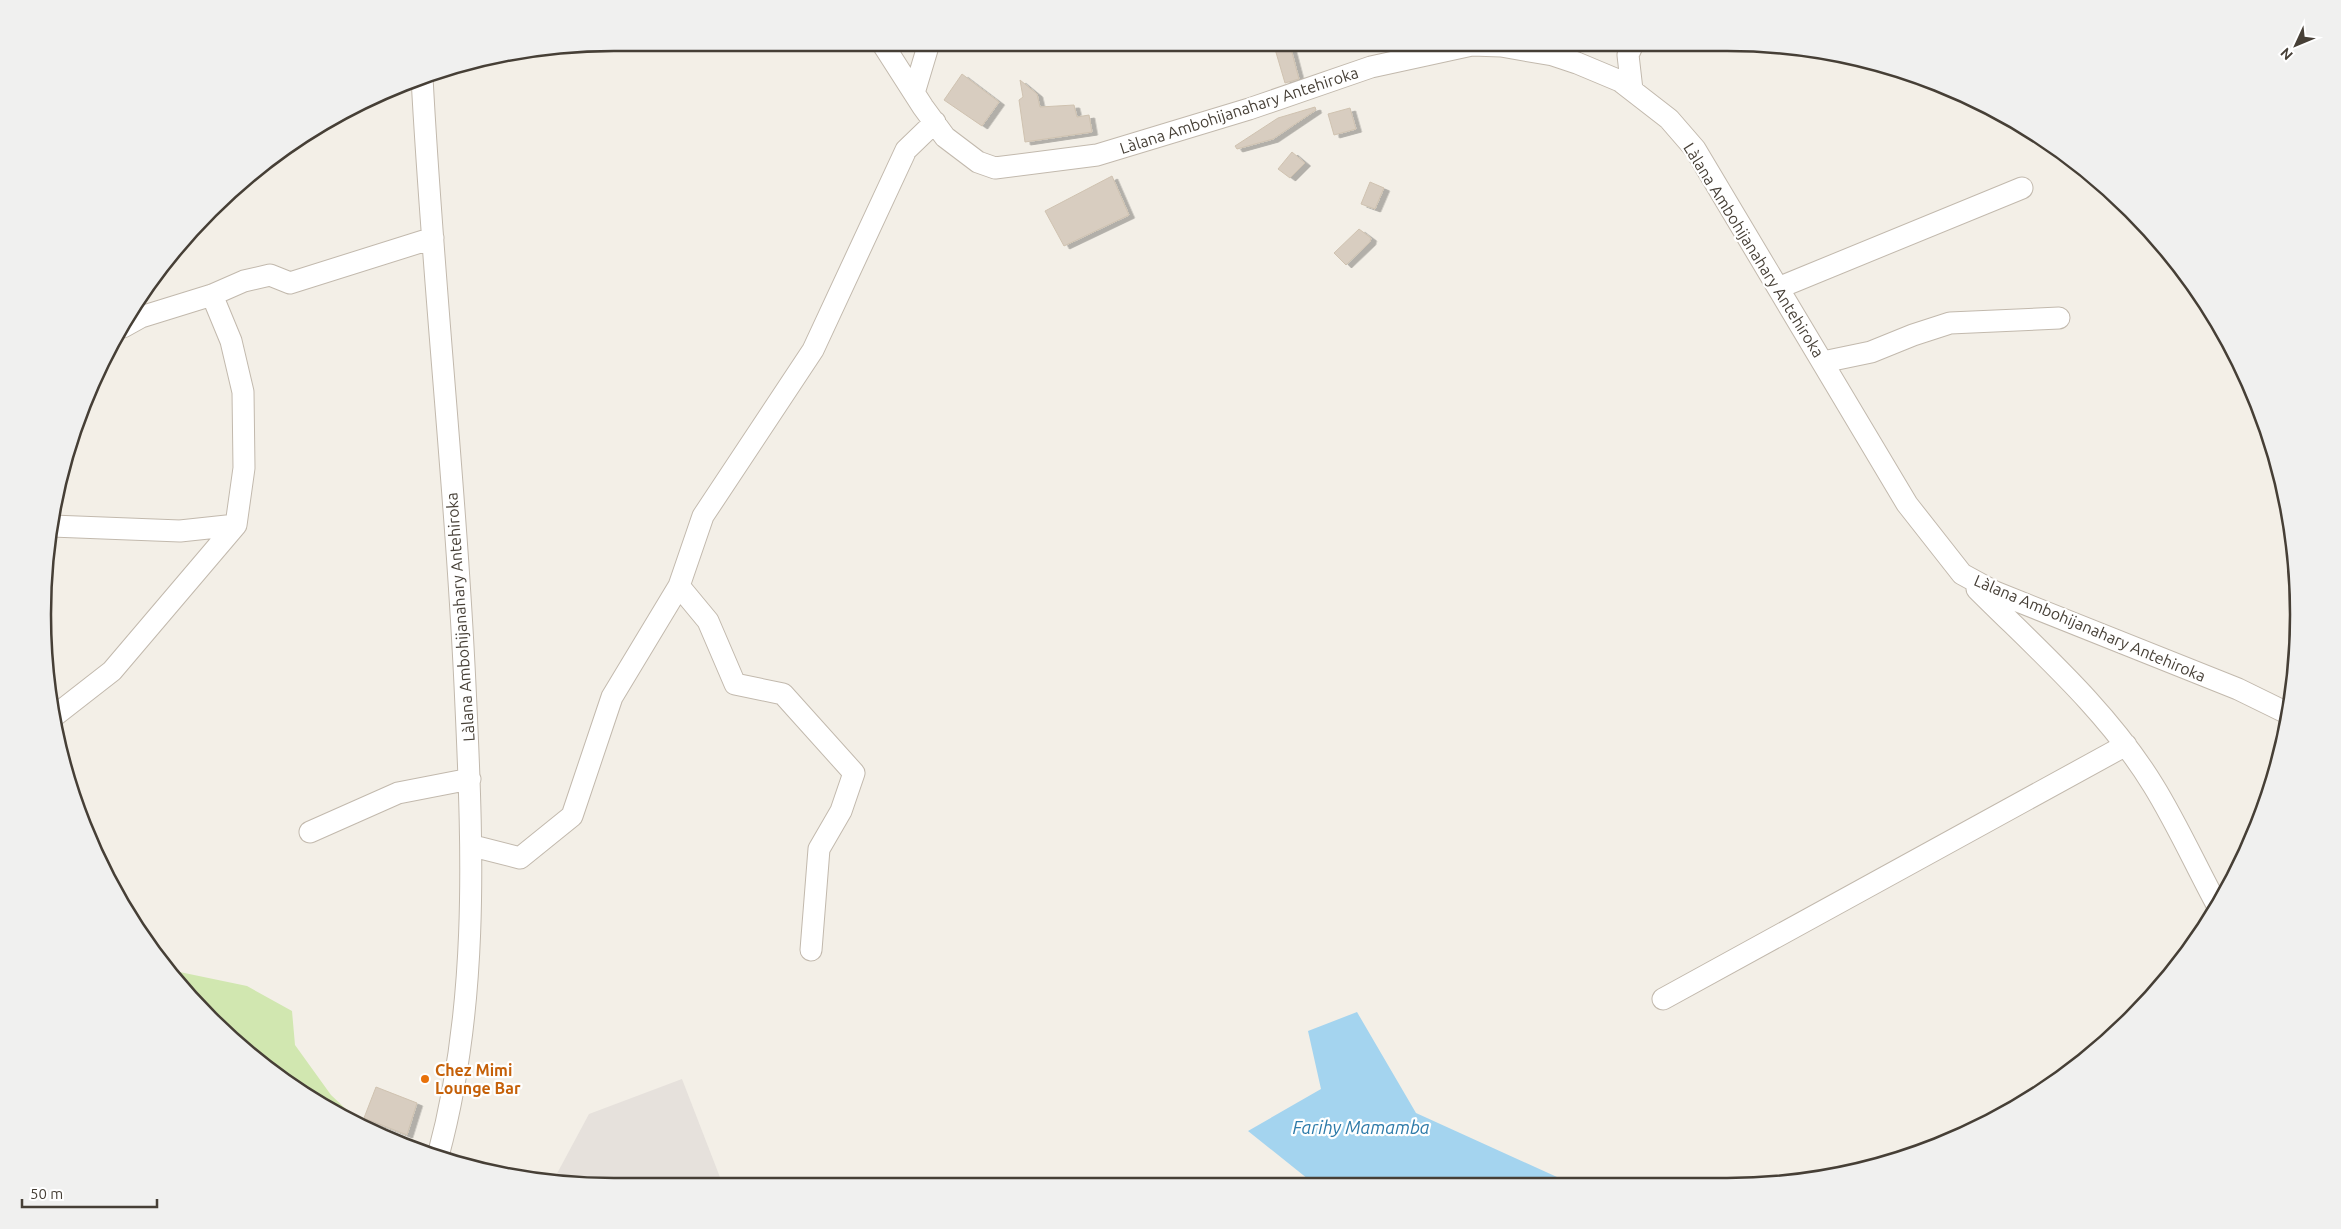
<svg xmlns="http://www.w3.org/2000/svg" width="2341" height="1229" viewBox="0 0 2341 1229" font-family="Ubuntu,sans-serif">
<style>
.industrial{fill:#e6e1dc}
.green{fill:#d1e7b0}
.water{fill:#a4d4ef}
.building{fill:#d8cdc0;stroke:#cfc2b0;filter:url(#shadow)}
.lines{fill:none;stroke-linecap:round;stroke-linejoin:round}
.minor-casing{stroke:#c2b9ad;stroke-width:23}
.minor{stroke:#fff;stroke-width:21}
.food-dot{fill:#e8710a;stroke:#fff;stroke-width:2}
.labels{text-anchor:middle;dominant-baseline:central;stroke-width:4.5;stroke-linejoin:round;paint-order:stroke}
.street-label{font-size:16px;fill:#463f36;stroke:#fff}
.food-label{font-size:16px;font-weight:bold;fill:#c56008;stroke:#fff;text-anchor:start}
.water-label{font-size:18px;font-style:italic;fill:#2e7ba9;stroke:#fff}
.rim{fill:none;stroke:#463f36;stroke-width:2.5}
</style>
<defs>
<filter id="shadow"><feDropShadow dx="5.5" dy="3" stdDeviation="0" flood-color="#0004"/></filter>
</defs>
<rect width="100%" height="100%" fill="#f3efe7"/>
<path class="industrial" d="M682 1079 723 1185H577L553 1181 589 1114Z"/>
<path class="green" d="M170 970 247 986 292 1011 295 1045 331 1095 368 1130 267 1068 210 1019Z"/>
<path class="water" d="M1357 1012 1416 1113 1568 1182 1313 1183 1248 1131 1321 1089 1308 1031Z"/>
<path class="building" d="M1290 45 1299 79 1285 83 1275 49Z
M962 74 999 102 982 126 944 100Z
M1020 80 1037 94 1040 107 1074 105 1077 117 1089 115 1092 132 1025 142 1019 100 1023 97Z
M1315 107 1316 110 1273 139 1237 149 1235 146 1278 118Z
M1350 108 1356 129 1334 135 1328 114Z
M1292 152 1305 163 1290 178 1278 169Z
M1112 176 1129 215 1064 246 1045 211Z
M1370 182 1384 188 1375 209 1361 204Z
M1359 229 1371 238 1370 242 1346 265 1334 253Z
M376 1087 417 1103 407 1135 364 1118Z"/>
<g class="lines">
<defs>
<path id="minor" d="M882 43 923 107 945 137 978 162 995 168 1097 155 1249 109 1371 67 1472 45 1501 46 1553 55 1577 63 1620 81 1669 119 1695 149 1907 504 1962 574 1995 592 2238 689 2287 713
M422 77C433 287 457 497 466 707 473 858 478 1009 438 1156
M1632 90 1628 55 1633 44
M914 93 929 43
M1778 288 2022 188
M123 327 141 317 212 295 244 281 270 275 290 283 433 238
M1823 362 1871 352 1913 335 1950 323 2059 318
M52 526 180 531 236 525
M679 586 708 621 735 684 783 694 854 773 841 811 819 849 811 950
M1977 589C2038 650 2107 710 2153 785 2176 822 2195 864 2216 903
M53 717 112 671 236 525 244 468 243 392 231 341 212 295
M310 832 398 793 470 779
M473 846 520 858 572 816 612 697 679 586 703 516 813 350 906 150 935 122
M1663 999 2126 745"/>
</defs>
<use href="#minor" class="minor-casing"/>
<use href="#minor" class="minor"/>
</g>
<circle class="food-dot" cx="425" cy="1079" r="5"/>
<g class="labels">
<g class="street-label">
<text transform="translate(1239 110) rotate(-18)">Làlana Ambohijanahary Antehiroka</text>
<text transform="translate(1754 250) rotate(58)">Làlana Ambohijanahary Antehiroka</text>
<text transform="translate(460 617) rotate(-94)">Làlana Ambohijanahary Antehiroka</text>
<text transform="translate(2090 628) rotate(23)">Làlana Ambohijanahary Antehiroka</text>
</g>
<g class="food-label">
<text x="435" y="1070">Chez Mimi<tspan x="435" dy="18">Lounge Bar</tspan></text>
</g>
<g class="water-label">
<text x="1361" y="1127">Farihy Mamamba</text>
</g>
</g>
<path d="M0 0H2341V1229H0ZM614 51H1727A563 563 0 0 1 2290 614V615A563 563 0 0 1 1727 1178H614A563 563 0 0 1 51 615V614A563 563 0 0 1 614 51Z" fill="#f0f0ef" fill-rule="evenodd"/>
<path class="rim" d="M614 51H1727A563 563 0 0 1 2290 614V615A563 563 0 0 1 1727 1178H614A563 563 0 0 1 51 615V614A563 563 0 0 1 614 51Z"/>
<g transform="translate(2296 45) rotate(226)" stroke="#ffffff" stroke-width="4" paint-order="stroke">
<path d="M0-4L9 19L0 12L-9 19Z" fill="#463f36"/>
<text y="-8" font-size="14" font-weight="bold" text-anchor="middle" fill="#463f36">N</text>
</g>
<path d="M22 1199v8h135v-8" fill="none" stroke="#463f36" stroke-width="2.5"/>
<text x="30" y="1199" font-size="15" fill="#463f36" stroke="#ffffff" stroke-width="4" paint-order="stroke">50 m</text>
</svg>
